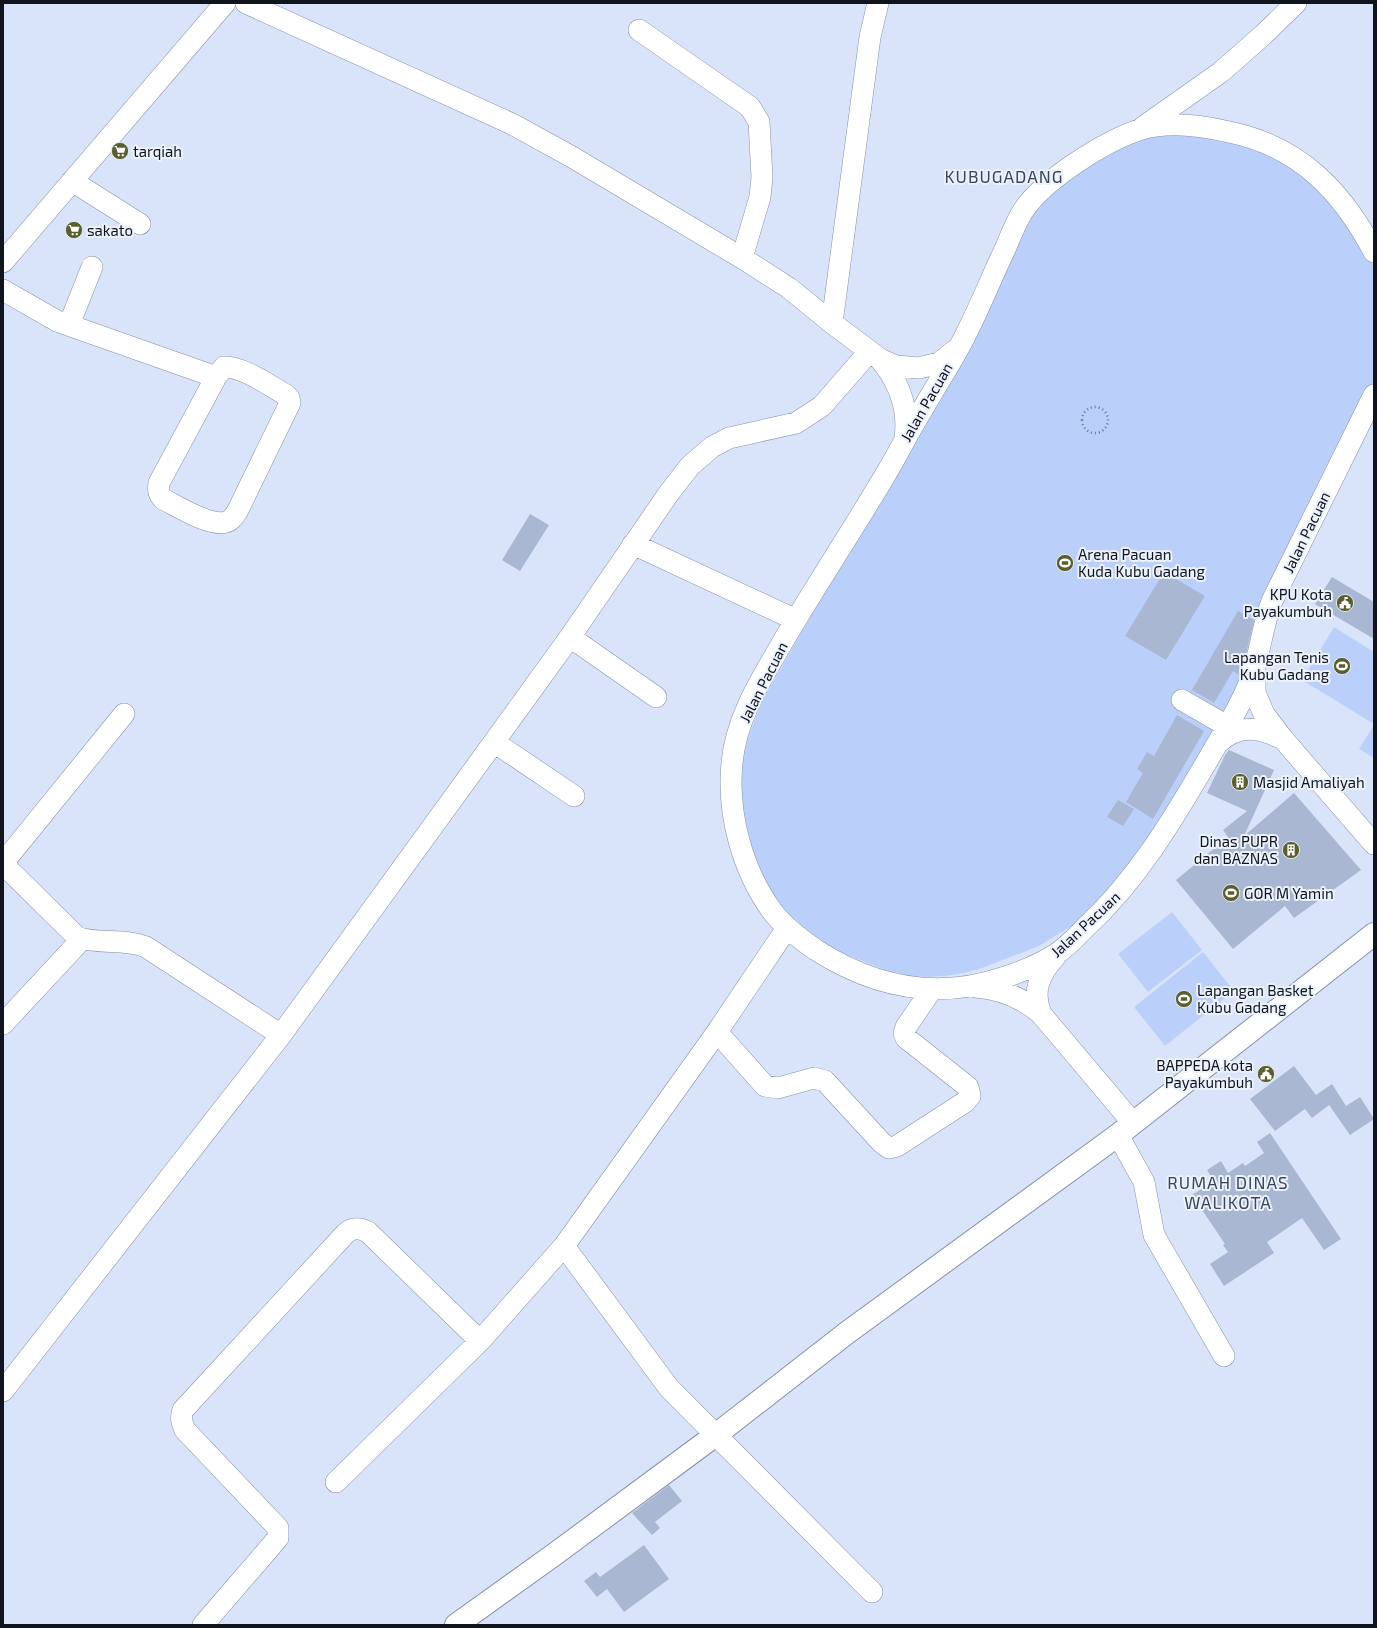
<svg xmlns="http://www.w3.org/2000/svg" width="1377" height="1628" viewBox="0 0 1377 1628" font-family="'Exo 2',sans-serif">
<style>
.green{fill:#bad0fb}
.building{fill:#a9b7d2}
.lines{fill:none;stroke-linecap:round;stroke-linejoin:round}
.minor-casing{stroke:#8491ab;stroke-width:22}
.major-casing{stroke:#8491ab;stroke-width:24}
.path{stroke:#6f7786;stroke-width:2.5;stroke-dasharray:1 3;stroke-linecap:butt}
.minor{stroke:#fff;stroke-width:21}
.major{stroke:#fff;stroke-width:22}
.labels{text-anchor:middle;dominant-baseline:central;stroke-width:4;stroke-linejoin:round;paint-order:stroke}
.poi-label{font-size:15px;fill:#0f141d;stroke:#ebf1fd;text-anchor:start}
.street-label{font-size:15px;fill:#0f141d;stroke:#ebf1fd}
.quarter-label{font-size:17px;letter-spacing:1px;fill:#3b465d;stroke:#ebf1fd}
</style>
<rect width="100%" height="100%" fill="#d9e4fb"/>
<path class="green" d="M1178 132 1250 145 1317 182 1374 261V403L1246 671 1213 736 1166 814 1103 899 1073 925 1039 946 982 968 964 973 945 976 924 977 903 975 883 969 844 954 826 944 811 933 782 908 760 874 753 854 744 815 742 796V777L743 758 748 738 762 701 966 346 1019 237 1042 200 1054 188 1127 141Z
M1334 627 1374 652V724L1302 680Z
M1374 725V758L1359 749Z
M1172 912 1202 950 1148 992 1118 954Z
M1203 952 1234 991 1165 1046 1134 1007Z"/>
<path class="building" d="M530 514 549 525 520 571 502 560Z
M1164 572 1205 596 1166 660 1125 636Z
M1332 577 1374 602V639L1315 604Z
M1238 611 1254 620 1244 662 1239 675 1233 671 1214 703 1192 690Z
M1177 715 1204 731 1153 819 1126 802 1143 773 1137 769 1147 752 1154 756Z
M1229 750 1274 770 1244 836 1294 793 1361 870 1294 918 1285 906 1233 949 1176 880 1228 837 1223 830 1247 811 1207 793 1225 755Z
M1118 800 1134 809 1123 826 1107 817Z
M1294 1066 1316 1095 1332 1084 1346 1106 1360 1097 1374 1119 1350 1135 1329 1105 1312 1118 1305 1109 1275 1131 1250 1099Z
M1270 1133 1341 1239 1324 1250 1302 1218 1267 1242 1274 1253 1224 1286 1210 1264 1228 1252 1223 1245 1225 1244 1192 1195 1214 1181 1207 1170 1221 1161 1228 1173 1243 1163 1245 1166 1264 1153 1257 1142Z
M669 1485 682 1501 655 1522 660 1528 652 1535 632 1513Z
M644 1545 669 1579 624 1612 607 1589 597 1597 584 1581 596 1572 600 1577Z"/>
<g class="lines">
<defs>
<path id="minor" d="M246 3 512 124 572 157 742 258 789 288 832 323 880 359 896 366 919 368 939 363 954 351
M639 30 750 107 759 122 762 177 760 197 742 258
M1143 127 1221 72 1263 35 1296 3
M72 181 140 224
M1374 252C1342 191 1299 146 1229 132 1203 126 1169 121 1142 129 1106 140 1043 180 1023 211 1016 222 1011 235 1006 247 992 276 980 307 965 336 952 362 935 387 921 412 909 431 899 452 887 472 854 528 818 582 785 638 762 678 736 717 732 763 727 813 742 870 772 911 784 927 800 939 816 950 874 987 936 1000 1002 978 1021 972 1039 965 1056 954 1067 947 1076 937 1085 928 1136 881 1171 823 1206 763 1220 738 1237 713 1248 686 1260 659 1261 629 1272 601L1374 395
M3 262 225 3
M3 290 57 321 216 377
M832 323 870 37 878 3
M69 325 92 267
M880 359C899 382 909 409 905 438
M224 367C242 366 270 386 286 395L289 398 290 403 237 512C234 516 231 521 226 522 210 527 177 506 163 499 158 493 158 490 159 483L216 377Z
M633 544 796 620
M570 637 656 697
M1255 673V693L1264 714 1283 739 1374 844
M1182 700 1227 726
M494 742 574 796
M1218 743C1239 724 1258 727 1283 739
M3 863 124 714
M3 864 77 937C99 945 124 938 146 947L281 1035
M976 987C1000 989 1023 998 1041 1014L1133 1123
M1041 1014C1032 992 1039 974 1055 957
M3 1024 82 939
M717 1032 765 1086 778 1088 814 1078 825 1081 882 1143 889 1148 897 1146 965 1102 970 1096 968 1087 906 1038 904 1033 906 1027 932 989
M1118 1135 1144 1182 1154 1235 1224 1356
M564 1246 669 1388 872 1592
M3 1391 281 1035 494 742 570 637 669 493 690 466 712 447 729 438 796 423 822 406 869 352
M336 1482 480 1341
M203 1625 278 1538V1528L185 1430C182 1423 180 1418 183 1410L346 1233C353 1227 360 1228 368 1232L480 1341 564 1246 717 1032 787 928"/>
<path id="major" d="M456 1625 555 1554 717 1434 848 1332 1118 1135 1374 934"/>
</defs>
<use href="#minor" class="minor-casing"/>
<use href="#major" class="major-casing"/>
<path class="path" d="M1082 420a13 13 0 1 1 26 0a13 13 0 1 1-26 0Z"/>
<use href="#minor" class="minor"/>
<use href="#major" class="major"/>
</g>
<defs>
<symbol id="supermarket-disc" viewBox="-11 -11 22 22"><circle r="9.5" fill="#5a5f2d" stroke="#ebf1fd"/><path d="M-6-5.5h2.5l.6 2H6L4.5 2H-2.5L-4.4-4H-6ZM-1.5 3.2a1.3 1.3 0 1 0 .1 0ZM3 3.2a1.3 1.3 0 1 0 .1 0Z" fill="#fff"/></symbol>
<symbol id="stadium-disc" viewBox="-11 -11 22 22"><circle r="9.5" fill="#5a5f2d" stroke="#ebf1fd"/><path d="M0-5a6.5 5 0 1 0 0 10a6.5 5 0 1 0 0-10ZM-3.5-1.8h7v3.6h-7Z" fill="#fff"/></symbol>
<symbol id="civic-disc" viewBox="-11 -11 22 22"><circle r="9.5" fill="#5a5f2d" stroke="#ebf1fd"/><path d="M-.6-6.5H3V-4.5H.6V-3L4-1V1h2V6H-6V1h2V-1L-.6-3ZM-1.2 2.5V6h2.4V2.5Z" fill="#fff"/></symbol>
<symbol id="building-disc" viewBox="-11 -11 22 22"><circle r="9.5" fill="#5a5f2d" stroke="#ebf1fd"/><path d="M-4-6H4V6H1V3H-1V6H-4ZM-2.5-4.3h1.7v1.8h-1.7ZM.8-4.3h1.7v1.8H.8ZM-2.5-1h1.7V.8h-1.7ZM.8-1h1.7V.8H.8Z" fill="#fff"/></symbol>
</defs>
<g fill-rule="evenodd">
<use href="#supermarket-disc" x="110" y="141" width="20" height="20"/>
<use href="#supermarket-disc" x="64" y="220" width="20" height="20"/>
<use href="#stadium-disc" x="1055" y="553" width="20" height="20"/>
<use href="#civic-disc" x="1335" y="593" width="20" height="20"/>
<use href="#stadium-disc" x="1332" y="656" width="20" height="20"/>
<use href="#building-disc" x="1230" y="772" width="20" height="20"/>
<use href="#building-disc" x="1281" y="840" width="20" height="20"/>
<use href="#stadium-disc" x="1221" y="883" width="20" height="20"/>
<use href="#stadium-disc" x="1174" y="989" width="20" height="20"/>
<use href="#civic-disc" x="1256" y="1064" width="20" height="20"/>
</g>
<g class="labels">
<g class="poi-label">
<text x="133" y="151">tarqiah</text>
<text x="87" y="230">sakato</text>
<text x="1078" y="554">Arena Pacuan<tspan x="1078" dy="17">Kuda Kubu Gadang</tspan></text>
<text x="1332" y="594" text-anchor="end">KPU Kota<tspan x="1332" dy="17">Payakumbuh</tspan></text>
<text x="1329" y="657" text-anchor="end">Lapangan Tenis<tspan x="1329" dy="17">Kubu Gadang</tspan></text>
<text x="1253" y="782">Masjid Amaliyah</text>
<text x="1278" y="841" text-anchor="end">Dinas PUPR<tspan x="1278" dy="17">dan BAZNAS</tspan></text>
<text x="1244" y="893">GOR M Yamin</text>
<text x="1197" y="990">Lapangan Basket<tspan x="1197" dy="17">Kubu Gadang</tspan></text>
<text x="1253" y="1065" text-anchor="end">BAPPEDA kota<tspan x="1253" dy="17">Payakumbuh</tspan></text>
</g>
<g class="street-label">
<text transform="translate(926 402) rotate(-60)">Jalan Pacuan</text>
<text transform="translate(1306 532) rotate(-64)">Jalan Pacuan</text>
<text transform="translate(763 682) rotate(-63)">Jalan Pacuan</text>
<text transform="translate(1085 924) rotate(-43)">Jalan Pacuan</text>
</g>
<g class="quarter-label">
<text x="1004" y="176">KUBUGADANG</text>
<text x="1228" y="1182">RUMAH DINAS<tspan x="1228" dy="20">WALIKOTA</tspan></text>
</g>
</g>
<rect width="1377" height="1628" fill="none" stroke="#0f141d" stroke-width="8"/>
</svg>
